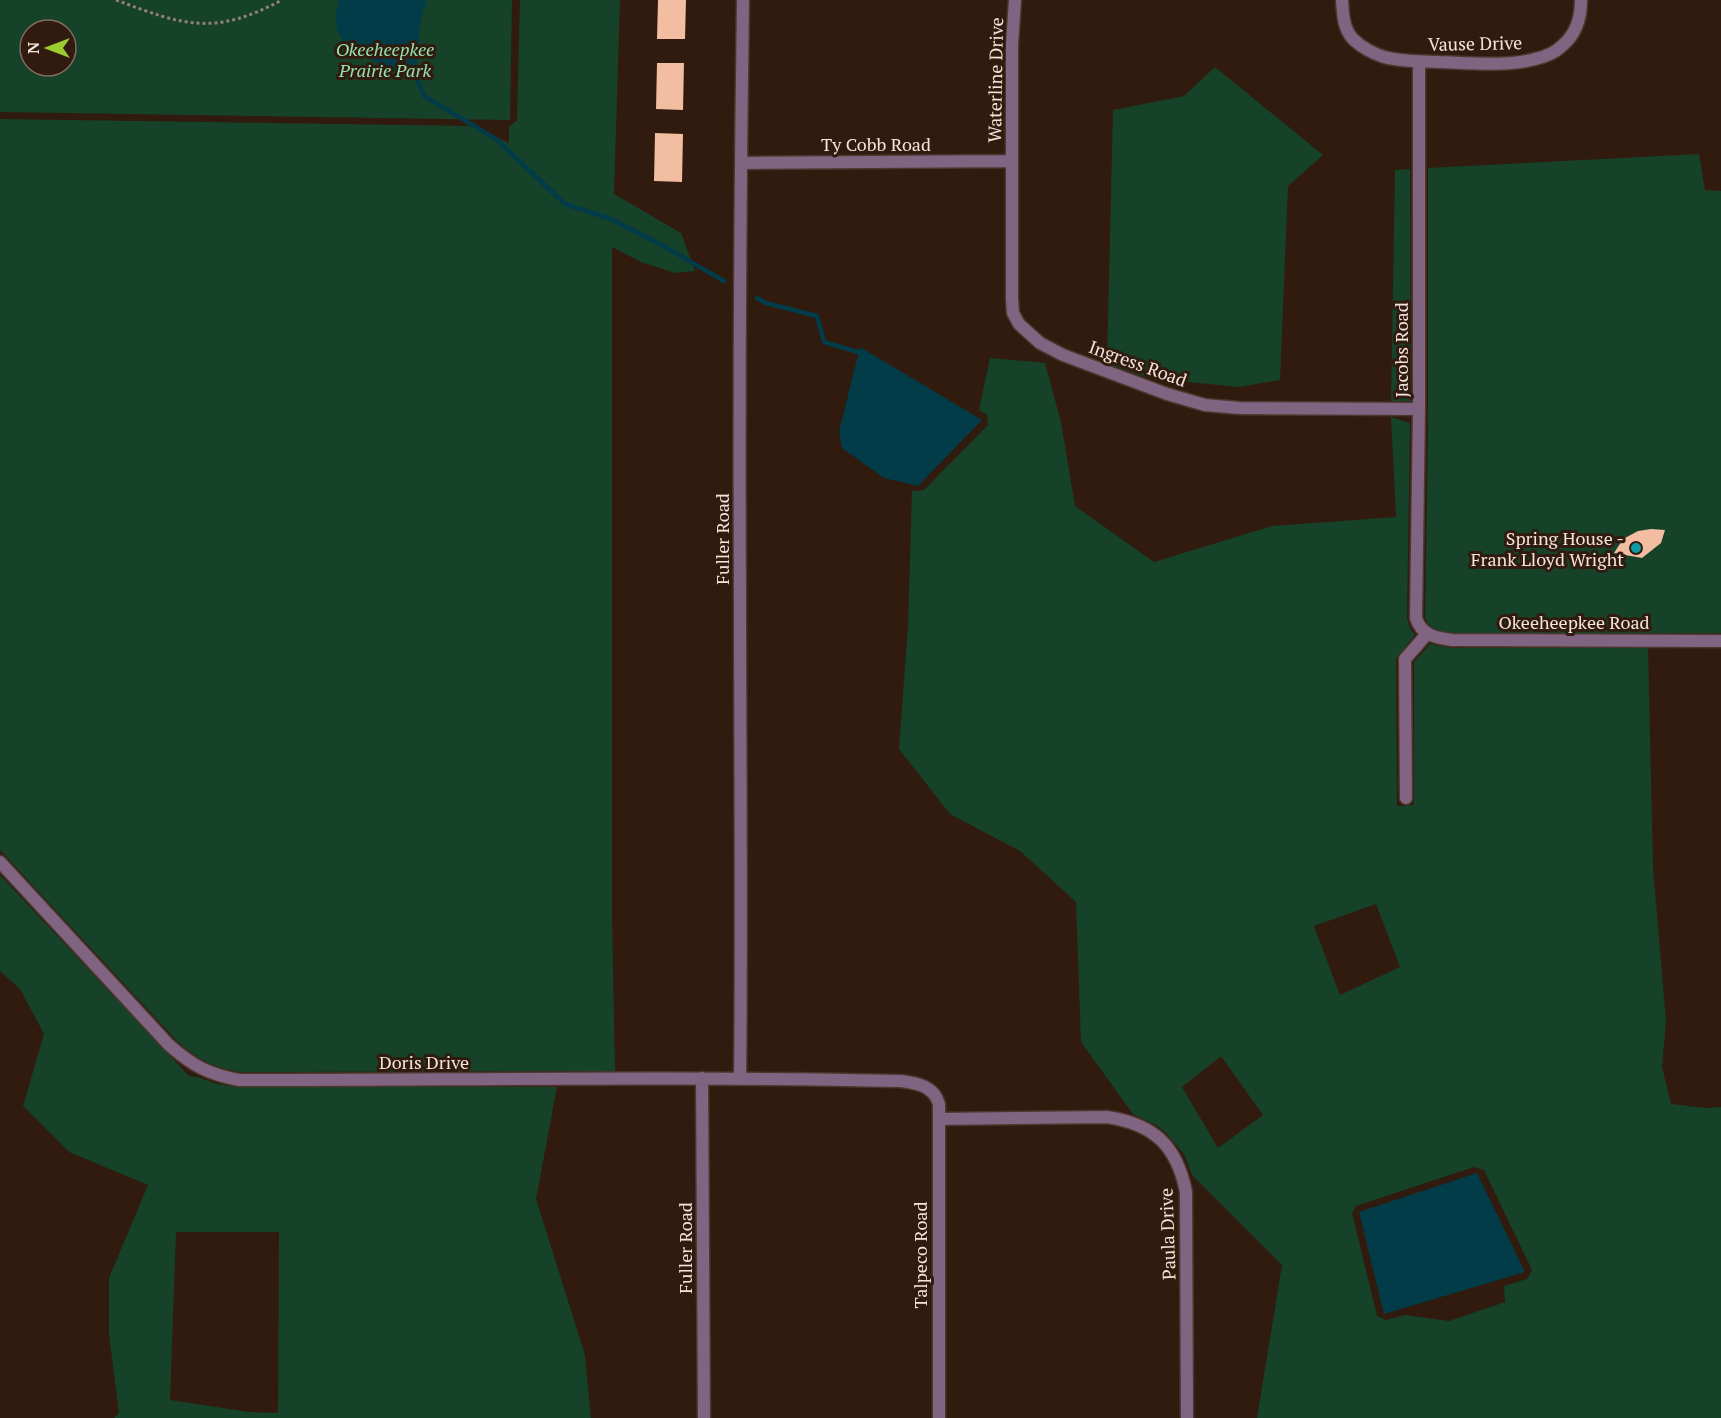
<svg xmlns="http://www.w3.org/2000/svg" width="1721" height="1418" viewBox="0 0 1721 1418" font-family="'PT Serif',serif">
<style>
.green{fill:#154229;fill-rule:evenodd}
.water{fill:#013c48}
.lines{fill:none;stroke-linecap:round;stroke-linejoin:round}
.stream{stroke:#013c48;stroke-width:4.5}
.building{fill:#f2bda1}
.minor-casing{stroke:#4c372c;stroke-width:15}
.path{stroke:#938076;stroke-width:3;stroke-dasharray:3 3;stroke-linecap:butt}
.minor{stroke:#816382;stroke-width:12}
.culture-dot{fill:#0f9aa8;stroke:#311b0f;stroke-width:2}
.labels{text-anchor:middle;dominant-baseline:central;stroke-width:6;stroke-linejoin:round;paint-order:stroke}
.street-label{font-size:18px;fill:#f4e4dc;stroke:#311b0f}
.park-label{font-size:18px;font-style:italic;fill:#95e1b0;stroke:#311b0f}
.poi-label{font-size:18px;fill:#f4e4dc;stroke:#311b0f;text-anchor:end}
</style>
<rect width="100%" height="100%" fill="#311b0f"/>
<path class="green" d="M0 0H512L510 120 0 112ZM30 30H66V66H30Z
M520 0H620L614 194 681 233 695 271 675 273 641 262 612 247V915L615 1071 240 1072C211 1067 198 1059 176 1040L0 850V119L472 126 509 143V127L517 120Z
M1215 67 1323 155 1288 186 1280 380 1239 387 1148 378 1107 363 1113 110 1184 96Z
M1699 154 1705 190 1721 191V633H1453C1441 631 1429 630 1425 617L1428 429V168Z
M1410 169 1411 401 1391 402 1395 170Z
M990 358 1045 363 1061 422 1075 506 1154 562 1272 526 1396 517 1391 417 1410 423 1407 618 1410 628 1415 635 1396 659 1397 806 1414 805V662L1430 644 1452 648H1648L1653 868 1666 1021 1662 1067 1671 1104 1706 1108 1721 1107V1418H1257L1282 1265 1192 1175 1184 1154 1166 1133 1156 1125 1133 1114 1081 1042 1076 902 1020 851 950 814 899 749 908 626 912 491 924 490 988 425 987 415 979 410ZM1376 904 1400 967 1340 995 1314 926ZM1221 1056 1263 1115 1218 1148 1182 1087ZM1474 1167 1484 1170 1532 1270 1527 1279 1504 1286 1505 1302 1449 1321 1405 1315 1386 1320 1377 1316 1352 1213 1356 1206Z
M0 875 189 1076 198 1077 217 1084 239 1087H557L536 1199 585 1355 591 1418H114L119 1413 109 1334V1278L148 1185 69 1152 23 1106 44 1034 20 989 0 971ZM176 1232H279L278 1413 249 1412 170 1400Z"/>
<path class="water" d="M339 0H427L420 22 417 63 413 72C400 75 394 70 382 65 351 51 327 39 339 0Z
M860 347 982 420 918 486 884 478 842 448 839 432Z
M1477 1173 1525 1272 1384 1314 1359 1212Z"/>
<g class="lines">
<path class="stream" d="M412 67 424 96 496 139 565 204 611 219 660 244 724 281
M757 298 766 303 817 316 824 342 861 353"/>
</g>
<path class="building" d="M658 0H686L685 39H657Z
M657 63H684L683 110 656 109Z
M655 133 683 134 682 182 654 181Z
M1651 529 1665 530 1661 543 1642 558 1614 553 1623 539 1638 531Z"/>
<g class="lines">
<defs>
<path id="minor" d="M1015 0 1012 44V299L1013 313 1019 324 1040 343 1063 355 1167 394 1205 405 1239 408 1419 409
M1342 0C1343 14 1343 28 1353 39 1361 47 1374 54 1384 57 1402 62 1421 61 1439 62 1469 63 1506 67 1535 59 1545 57 1556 52 1563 45 1577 33 1581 17 1581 0
M1419 61V409L1416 618C1421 635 1436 638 1452 640L1721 641
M741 163 1011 161
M1406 798 1405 659 1427 634
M0 862 169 1045C193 1066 208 1074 239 1080 460 1080 680 1076 901 1081 917 1083 934 1086 939 1104V1418
M702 1078 704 1418
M740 1078C742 919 740 760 740 601 739 401 740 200 743 0
M939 1119 1107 1117C1154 1124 1177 1146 1186 1192L1187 1418"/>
</defs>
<use href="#minor" class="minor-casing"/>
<path class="path" d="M116 0C185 26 214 36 282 0"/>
<use href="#minor" class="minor"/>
</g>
<circle class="culture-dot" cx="1636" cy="548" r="6"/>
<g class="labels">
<g class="street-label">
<text transform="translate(1475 43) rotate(-1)">Vause Drive</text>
<text transform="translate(995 80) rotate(-89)">Waterline Drive</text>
<text x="876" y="144">Ty Cobb Road</text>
<text transform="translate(1401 350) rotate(-90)">Jacobs Road</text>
<text transform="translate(1138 363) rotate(20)">Ingress Road</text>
<text transform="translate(722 539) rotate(-90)">Fuller Road</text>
<text x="1574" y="622">Okeeheepkee Road</text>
<text x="424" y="1062">Doris Drive</text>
<text transform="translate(1167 1234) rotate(-92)">Paula Drive</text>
<text transform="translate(685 1248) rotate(-90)">Fuller Road</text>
<text transform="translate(920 1255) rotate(-90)">Talpeco Road</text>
</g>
<g class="park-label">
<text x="385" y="49">Okeeheepkee<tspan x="385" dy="21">Prairie Park</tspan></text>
</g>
<g class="poi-label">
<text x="1624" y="538">Spring House -<tspan x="1624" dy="21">Frank Lloyd Wright</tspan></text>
</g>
</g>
<g transform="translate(48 48) rotate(270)"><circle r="28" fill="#311b0f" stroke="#7f6b61" stroke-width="1.5"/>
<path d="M0-4.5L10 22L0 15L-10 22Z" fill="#9ccb32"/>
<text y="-9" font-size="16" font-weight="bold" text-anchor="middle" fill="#f4e4dc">N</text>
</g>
</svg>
